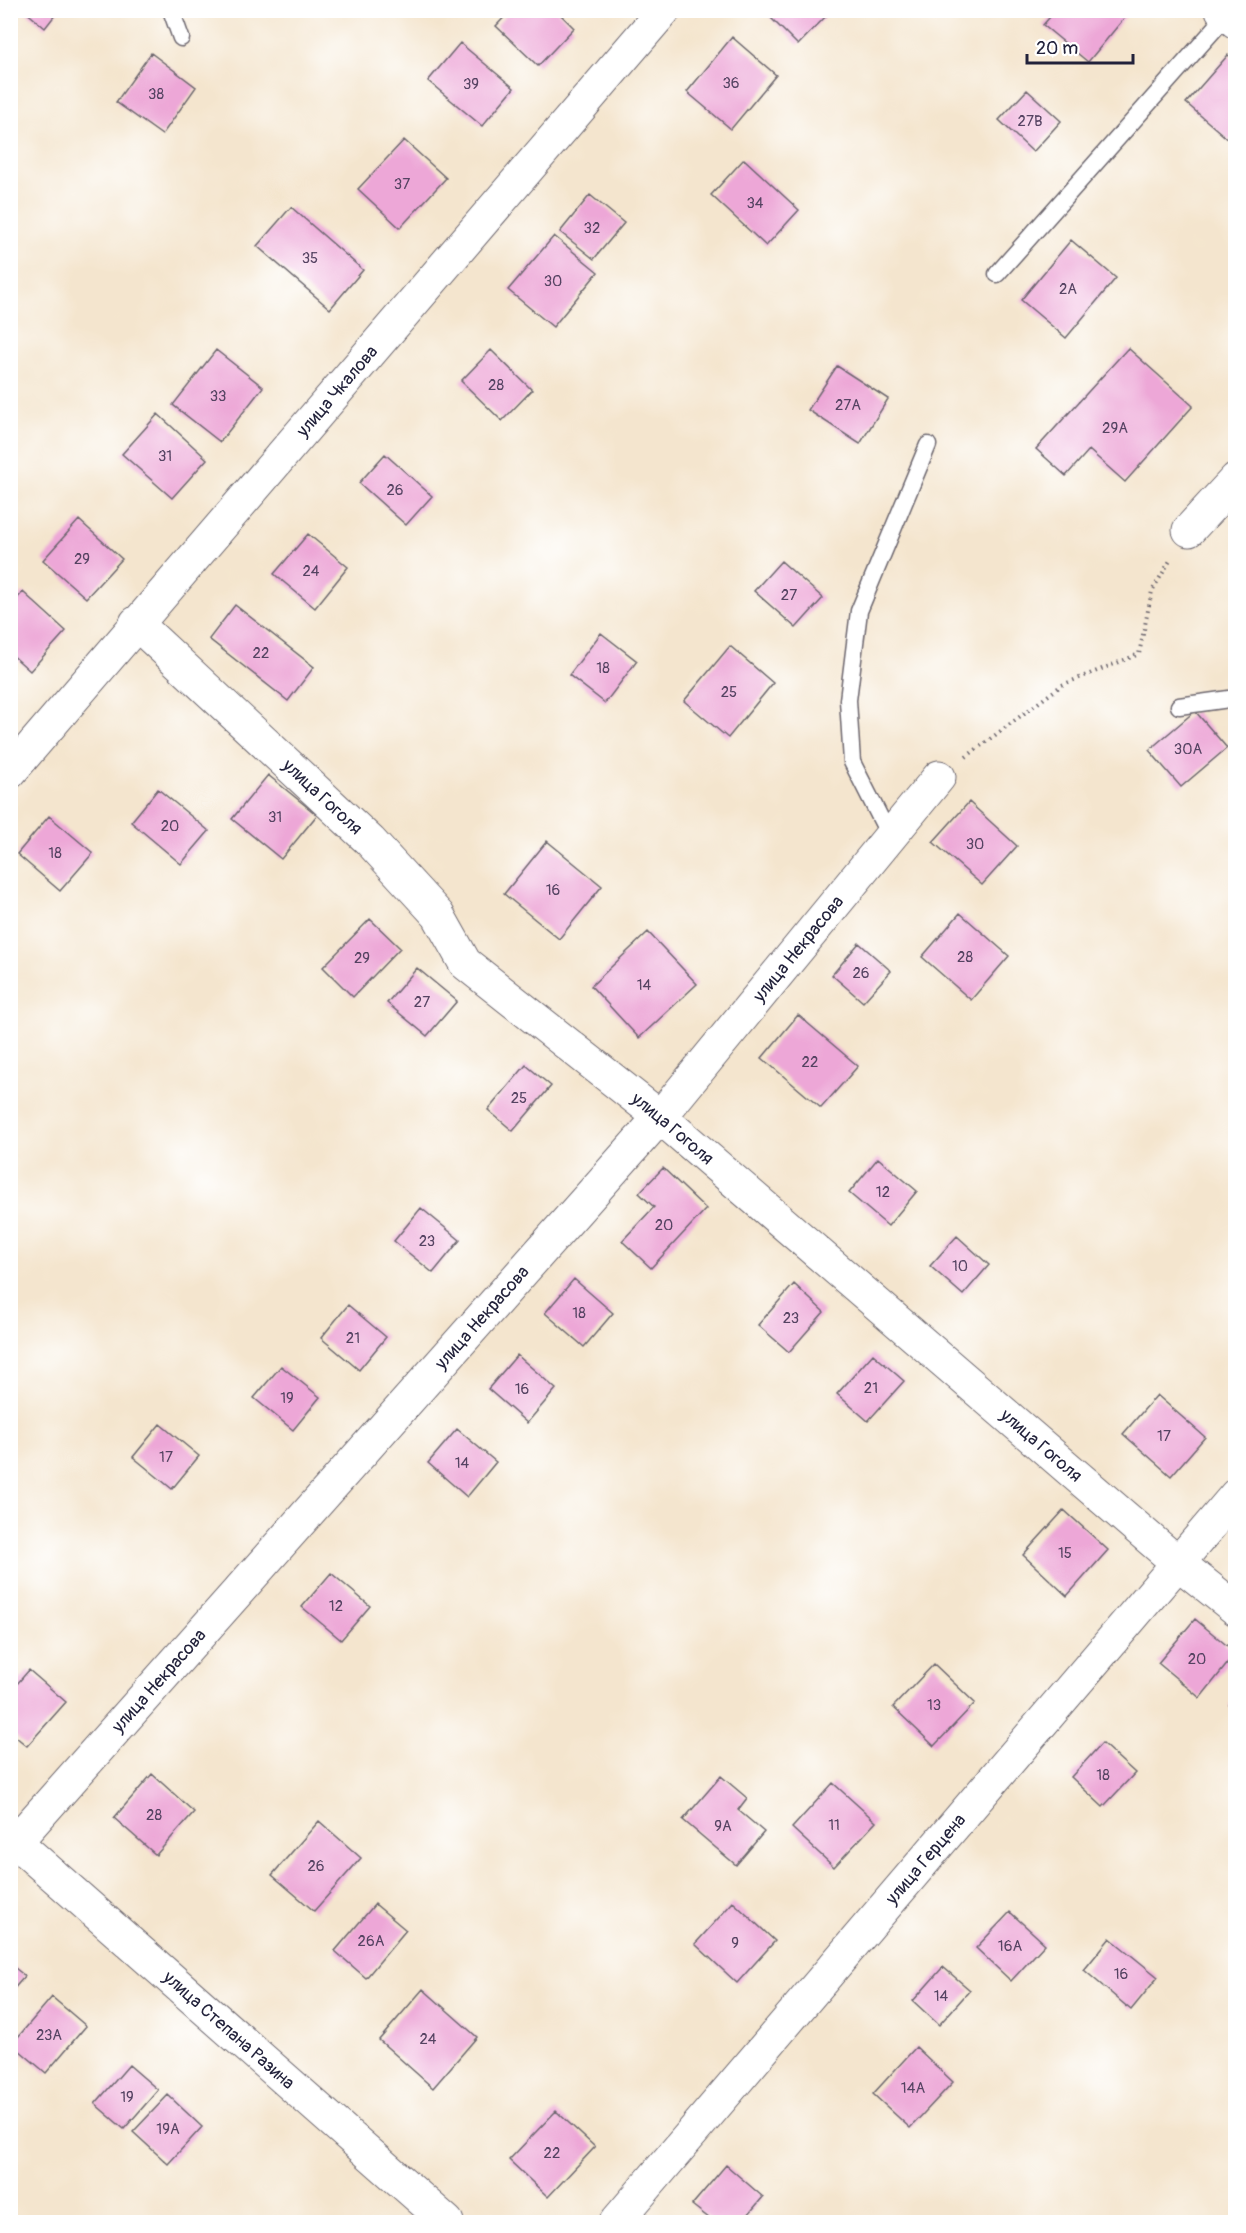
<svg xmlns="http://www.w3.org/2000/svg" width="1246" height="2233" viewBox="0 0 1246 2233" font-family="Pangolin,sans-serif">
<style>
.building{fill:#eda7d7}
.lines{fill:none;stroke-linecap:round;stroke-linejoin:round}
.service-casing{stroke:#6c666e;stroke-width:19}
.minor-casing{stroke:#6c666e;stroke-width:35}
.secondary-casing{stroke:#6c666e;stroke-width:35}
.primary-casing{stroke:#6c666e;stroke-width:35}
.path{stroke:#6c666e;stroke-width:4;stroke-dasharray:1.5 4.5;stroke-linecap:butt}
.service{stroke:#fff;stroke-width:16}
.minor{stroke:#fff;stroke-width:33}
.secondary{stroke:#fff;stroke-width:33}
.primary{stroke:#fff;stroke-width:33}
.labels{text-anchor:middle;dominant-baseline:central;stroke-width:6;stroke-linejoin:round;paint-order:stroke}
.number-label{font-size:15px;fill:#554362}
.street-label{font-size:18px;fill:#22223b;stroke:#fff}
</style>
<rect width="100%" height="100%" fill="#fff"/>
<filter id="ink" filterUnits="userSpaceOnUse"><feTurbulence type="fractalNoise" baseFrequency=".0167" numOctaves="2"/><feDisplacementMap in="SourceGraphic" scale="12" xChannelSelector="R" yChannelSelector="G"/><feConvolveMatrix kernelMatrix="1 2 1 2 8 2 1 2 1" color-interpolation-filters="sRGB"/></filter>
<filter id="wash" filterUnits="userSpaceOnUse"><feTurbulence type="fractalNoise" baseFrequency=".008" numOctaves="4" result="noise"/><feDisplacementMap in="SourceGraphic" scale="24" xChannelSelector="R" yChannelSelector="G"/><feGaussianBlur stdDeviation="1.35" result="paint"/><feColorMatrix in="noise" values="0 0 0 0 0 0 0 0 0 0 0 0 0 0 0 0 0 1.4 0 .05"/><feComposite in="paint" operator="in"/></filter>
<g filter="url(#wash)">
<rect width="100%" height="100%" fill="#f4e5ce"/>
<g id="blocks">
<path class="building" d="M24 10H59L45 28Z
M511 10H556L574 28 538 66 496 26Z
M763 10H828L830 12 798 45Z
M1056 10H1131L1088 62 1043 25Z
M732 37 776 75 731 129 687 92Z
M460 43 514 88 482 126 428 81Z
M151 53 196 87 162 135 116 102Z
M1228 55 1236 61V134L1230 141 1186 103Z
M1027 90 1061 121 1033 152 999 120Z
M404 140 446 178 400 228 358 189Z
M744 159 799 210 766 246 711 195Z
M590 195 624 223 594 259 560 232Z
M291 207 363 270 330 309 257 246Z
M554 236 598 272 553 327 508 290Z
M1071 240 1116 278 1066 338 1021 300Z
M1128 348 1193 406 1125 482 1089 450 1066 476 1036 449Z
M216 350 263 387 220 442 173 405Z
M491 350 532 390 502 421 461 381Z
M837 366 888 399 860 444 808 410Z
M158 414 207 459 172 498 122 454Z
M385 454 432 496 406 525 359 483Z
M79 520 122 559 86 598 43 560Z
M308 534 348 567 315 608 274 574Z
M781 561 823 598 796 628 754 591Z
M23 592 66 631 30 671 10 653V606Z
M235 605 314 667 288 701 209 639Z
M601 633 637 661 605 703 569 675Z
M730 646 773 683 728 738 684 701Z
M1195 711 1227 748 1181 787 1149 750Z
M268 775 317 815 281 859 232 819Z
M158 789 209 831 181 864 131 822Z
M969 802 1017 846 982 885 933 842Z
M49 816 93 853 60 891 17 854Z
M547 841 602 886 559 939 504 894Z
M960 913 1009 956 971 1000 922 957Z
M370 919 400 948 353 997 323 967Z
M648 932 697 984 639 1038 591 986Z
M859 943 891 971 863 1002 832 975Z
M417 968 457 1001 427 1036 387 1003Z
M798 1015 858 1066 821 1108 762 1058Z
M526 1065 551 1086 513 1131 488 1110Z
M878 1158 917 1191 888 1226 849 1193Z
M663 1168 706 1209 651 1268 622 1241 654 1207 639 1193Z
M421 1208 460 1240 433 1273 394 1241Z
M957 1236 989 1265 963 1295 930 1266Z
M574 1279 613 1313 584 1347 545 1313Z
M794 1284 824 1312 789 1352 758 1325Z
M348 1305 386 1337 359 1370 321 1338Z
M873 1354 904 1381 868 1421 837 1394Z
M517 1355 556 1389 527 1423 488 1389Z
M281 1366 320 1397 293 1430 254 1398Z
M1157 1395 1205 1437 1171 1476 1123 1434Z
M160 1424 199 1456 172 1489 133 1457Z
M457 1429 496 1462 467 1497 428 1463Z
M1064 1510 1108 1550 1067 1596 1023 1555Z
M331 1573 370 1606 341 1640 302 1607Z
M1195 1619 1236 1653 1200 1698 1158 1663Z
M934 1664 975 1703 934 1746 893 1707Z
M29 1670 66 1702 27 1746 10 1732V1692Z
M1236 1697V1711L1229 1705Z
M1102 1743 1135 1773 1103 1807 1071 1777Z
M152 1774 194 1812 156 1855 114 1818Z
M721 1776 747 1798 738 1810 764 1832 736 1865 683 1820Z
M833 1783 876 1822 834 1867 792 1828Z
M319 1821 361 1858 314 1911 272 1875Z
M733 1902 775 1941 737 1983 695 1944Z
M375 1904 406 1930 366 1978 335 1951Z
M1010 1912 1045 1944 1011 1981 976 1948Z
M1110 1938 1158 1977 1131 2010 1084 1970Z
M10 1964 25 1976 10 1993Z
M943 1967 970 1990 939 2025 913 2001Z
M423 1989 477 2037 433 2088 379 2040Z
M52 1997 86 2026 46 2073 12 2044Z
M916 2047 953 2082 910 2128 873 2094Z
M129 2065 158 2090 124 2129 95 2104Z
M168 2095 202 2127 168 2164 133 2132Z
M556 2111 595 2147 548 2197 509 2160Z
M726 2165 763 2197 742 2222H714L692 2205Z"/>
</g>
</g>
<g filter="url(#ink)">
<use href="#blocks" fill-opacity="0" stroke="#6c666e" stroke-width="1.5"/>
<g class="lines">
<defs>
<path id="service" d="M171 10 181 38
M997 274 1227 15
M1179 706 1236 698
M890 837 852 762 848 700 859 611 928 445"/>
<g id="minor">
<path d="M1222 10 1236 22"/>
<path d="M1189 530 1236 479"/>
<path id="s1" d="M136 623 370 841 438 915 465 963 660 1117 1178 1563 1236 1609"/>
<path id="s2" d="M10 772 664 10"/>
<path id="s3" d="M10 1848 660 1117 939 777"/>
</g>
<g id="secondary">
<path id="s4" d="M10 1837 447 2222"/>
</g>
<g id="primary">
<path id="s5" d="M616 2222 1236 1495"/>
</g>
</defs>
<use href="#service" class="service-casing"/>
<use href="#minor" class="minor-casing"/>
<use href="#secondary" class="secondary-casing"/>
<use href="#primary" class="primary-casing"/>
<path class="path" d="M966 757 1062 685 1139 654 1152 591 1171 559"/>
<use href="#service" class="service"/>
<use href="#minor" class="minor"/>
<use href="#secondary" class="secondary"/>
<use href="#primary" class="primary"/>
</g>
</g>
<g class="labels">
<g class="number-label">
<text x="731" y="83">36</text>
<text x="471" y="84">39</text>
<text x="156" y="94">38</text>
<text x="1030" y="121">27В</text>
<text x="402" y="184">37</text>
<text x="755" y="203">34</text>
<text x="592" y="228">32</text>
<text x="310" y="258">35</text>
<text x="553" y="281">30</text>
<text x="1068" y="289">2А</text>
<text x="496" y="385">28</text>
<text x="218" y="396">33</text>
<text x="848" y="405">27А</text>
<text x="1115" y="428">29А</text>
<text x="165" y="456">31</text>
<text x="395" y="490">26</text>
<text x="82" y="559">29</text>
<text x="311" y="571">24</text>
<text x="789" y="595">27</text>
<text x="261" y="653">22</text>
<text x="603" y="668">18</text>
<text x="729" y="692">25</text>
<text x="1188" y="749">30А</text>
<text x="275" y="817">31</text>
<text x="170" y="826">20</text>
<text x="975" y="844">30</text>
<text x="55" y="853">18</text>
<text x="553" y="890">16</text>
<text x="965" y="957">28</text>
<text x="362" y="958">29</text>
<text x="861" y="973">26</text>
<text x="644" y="985">14</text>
<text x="422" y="1002">27</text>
<text x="810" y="1062">22</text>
<text x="519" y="1098">25</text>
<text x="883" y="1192">12</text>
<text x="664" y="1225">20</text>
<text x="427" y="1241">23</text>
<text x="960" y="1266">10</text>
<text x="579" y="1313">18</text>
<text x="791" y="1318">23</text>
<text x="353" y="1338">21</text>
<text x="871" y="1388">21</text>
<text x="522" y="1389">16</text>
<text x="287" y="1398">19</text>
<text x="1164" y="1436">17</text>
<text x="166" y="1457">17</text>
<text x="462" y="1463">14</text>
<text x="1065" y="1553">15</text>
<text x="336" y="1606">12</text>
<text x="1197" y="1659">20</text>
<text x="934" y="1705">13</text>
<text x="1103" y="1775">18</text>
<text x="154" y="1815">28</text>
<text x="834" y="1825">11</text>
<text x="723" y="1826">9А</text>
<text x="316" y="1866">26</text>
<text x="371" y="1941">26А</text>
<text x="735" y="1943">9</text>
<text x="1010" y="1946">16А</text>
<text x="1121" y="1974">16</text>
<text x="941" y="1996">14</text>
<text x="49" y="2035">23А</text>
<text x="428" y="2039">24</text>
<text x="913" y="2088">14А</text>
<text x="127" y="2097">19</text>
<text x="168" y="2129">19А</text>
<text x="552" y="2153">22</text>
</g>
<g class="street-label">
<text stroke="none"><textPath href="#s2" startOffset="502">улица Чкалова</textPath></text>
<text stroke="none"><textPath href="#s1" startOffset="255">улица Гоголя</textPath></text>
<text stroke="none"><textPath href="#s3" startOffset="1196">улица Некрасова</textPath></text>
<text stroke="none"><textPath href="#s1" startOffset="741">улица Гоголя</textPath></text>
<text stroke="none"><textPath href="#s3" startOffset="710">улица Некрасова</textPath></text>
<text stroke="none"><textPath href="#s1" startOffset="1227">улица Гоголя</textPath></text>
<text stroke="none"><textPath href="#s3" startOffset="224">улица Некрасова</textPath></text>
<text stroke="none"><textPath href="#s5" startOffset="477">улица Герцена</textPath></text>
<text stroke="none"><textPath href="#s4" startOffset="292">улица Степана Разина</textPath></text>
</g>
</g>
<rect width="1246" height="2233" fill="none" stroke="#fff" stroke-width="36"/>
<path d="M1027 54v9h106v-9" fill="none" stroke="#22223b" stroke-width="3"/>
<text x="1036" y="54" font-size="18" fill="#22223b" stroke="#ffffff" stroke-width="4.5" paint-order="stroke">20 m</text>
</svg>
